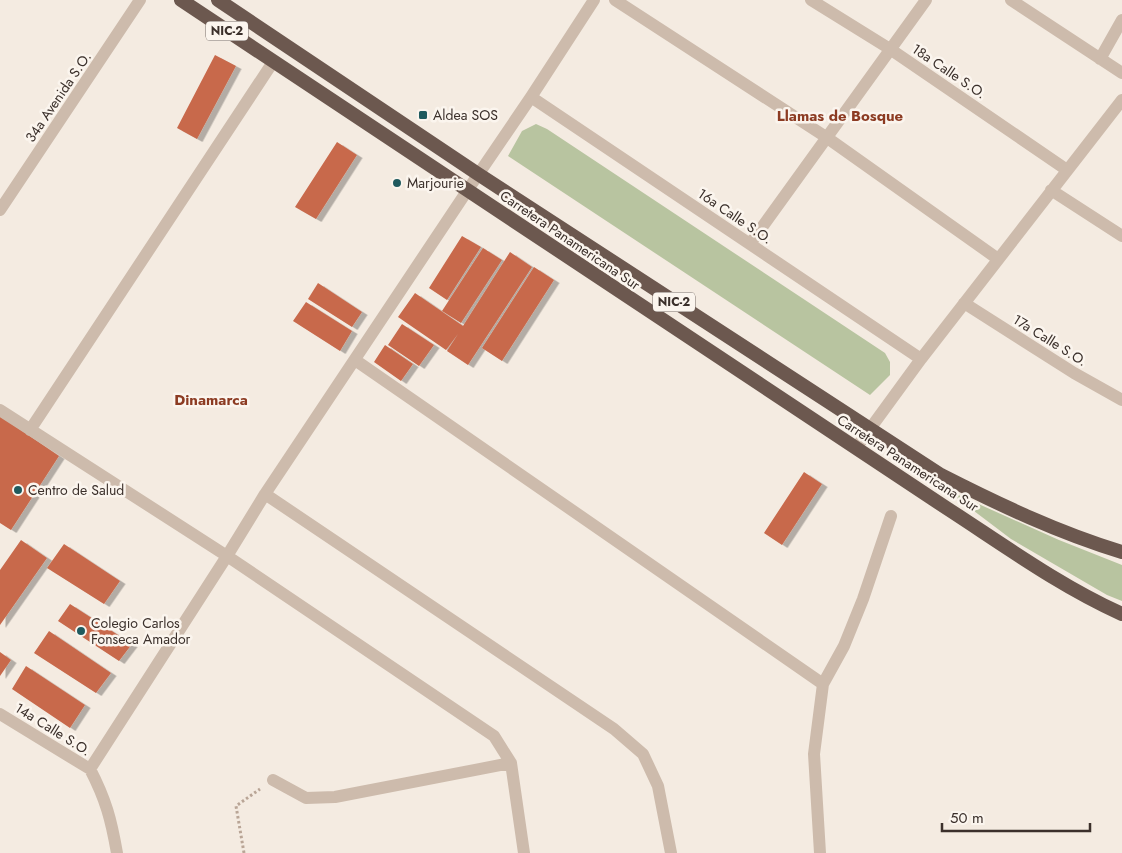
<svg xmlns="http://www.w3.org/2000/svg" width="1122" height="853" viewBox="0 0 1122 853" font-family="Jost,sans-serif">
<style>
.green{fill:#b8c4a0}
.building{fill:#c8694b;filter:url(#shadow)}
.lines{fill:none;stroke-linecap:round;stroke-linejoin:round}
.path{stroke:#b9a596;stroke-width:3;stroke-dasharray:2.5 2.5;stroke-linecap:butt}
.minor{stroke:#cdbbac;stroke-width:12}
.trunk{stroke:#6c584f;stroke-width:14}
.poi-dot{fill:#1f5a5e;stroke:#fbf5ee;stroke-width:2}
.labels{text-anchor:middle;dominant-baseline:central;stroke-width:5;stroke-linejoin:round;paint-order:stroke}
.shield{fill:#fbf5ee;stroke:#756b66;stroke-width:1}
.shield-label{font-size:12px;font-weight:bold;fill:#3b302b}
.street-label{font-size:14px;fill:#3b302b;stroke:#fbf5ee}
.poi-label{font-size:14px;fill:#3b302b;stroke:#fbf5ee;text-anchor:start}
.neighbourhood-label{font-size:15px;font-weight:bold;fill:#8c3b22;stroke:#fbf5ee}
</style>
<defs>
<filter id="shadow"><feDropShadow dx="5.5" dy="3" stdDeviation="0" flood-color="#0004"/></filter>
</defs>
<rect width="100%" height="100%" fill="#f4ebe1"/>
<path class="green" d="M536 124 547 129 885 353 890 362V375L870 395 508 156 522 131Z
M945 489 1059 540 1122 565V601L1107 595 1011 539Z"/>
<path class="building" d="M215 55 236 66 197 139 177 128Z
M337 142 357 155 316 219 295 207Z
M462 236 481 247 447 300 429 288Z
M483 248 502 260 461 323 442 311Z
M510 252 532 267 468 365 447 351 458 334 446 350 398 317 415 293 463 326Z
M534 267 554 280 502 361 482 348Z
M318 283 362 312 352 327 308 299Z
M306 302 352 331 340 351 293 321Z
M402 324 434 345 419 366 388 345Z
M385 345 413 364 401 381 374 362Z
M0 416 59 456 11 530 0 523Z
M804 472 822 484 782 545 764 533Z
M21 540 47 558 0 625V570Z
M64 544 120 581 104 604 47 568Z
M70 604 132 644 119 661 58 621Z
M49 631 111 673 96 693 34 653Z
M0 652 11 660 0 676Z
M26 666 85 705 70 728 12 689Z"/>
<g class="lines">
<path class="path" d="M244 853 236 806 260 789"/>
<path class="minor" d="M615 0 826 137 998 259
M811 0 890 49 1067 170
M1011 0 1122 73
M1100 59 1122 20
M531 97 921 359
M1051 190 1122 236
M0 210 140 0
M750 244 926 0
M964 303 1074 373 1122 400
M355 360 823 684
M0 410 227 556 494 736 511 763 524 853
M30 430 273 62
M856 448 921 359 1122 100
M265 494 614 729 643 754 658 786 671 853
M0 714 90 769
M273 780 306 798 335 797 511 763
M117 853C111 819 106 800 90 769L227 556 265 494 467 191 531 97 594 0
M820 853 814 754 823 684 844 646 863 599 891 516"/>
<path class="trunk" d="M181 0 948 509C1005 546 1060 586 1122 614
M218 0 478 174 941 475C1000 505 1059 533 1122 552"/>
</g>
<g class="poi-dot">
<rect x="418" y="110" width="10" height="10" rx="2.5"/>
<circle cx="397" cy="183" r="5"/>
<circle cx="18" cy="490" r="5"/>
<circle cx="81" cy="631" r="5"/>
</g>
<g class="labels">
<g class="shield">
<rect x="206" y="21.5" width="42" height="19" rx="4"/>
<rect x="653" y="292.5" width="42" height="19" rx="4"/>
</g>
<g class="shield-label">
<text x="227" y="31">NIC-2</text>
<text x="674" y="302">NIC-2</text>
</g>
<g class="street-label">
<text transform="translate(949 71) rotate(34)">18a Calle S.O.</text>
<text transform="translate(58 97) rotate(-56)">34a Avenida S.O.</text>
<text transform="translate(735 216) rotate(34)">16a Calle S.O.</text>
<text transform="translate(570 240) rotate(34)">Carretera Panamericana Sur</text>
<text transform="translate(1050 340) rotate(32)">17a Calle S.O.</text>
<text transform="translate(908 463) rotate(33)">Carretera Panamericana Sur</text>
<text transform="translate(53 729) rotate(32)">14a Calle S.O.</text>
</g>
<g class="poi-label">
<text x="433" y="115">Aldea SOS</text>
<text x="407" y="183">Marjourie</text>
<text x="28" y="490">Centro de Salud</text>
<text x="91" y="623">Colegio Carlos<tspan x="91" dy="16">Fonseca Amador</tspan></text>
</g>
<g class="neighbourhood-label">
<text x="840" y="116">Llamas de Bosque</text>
<text x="211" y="400">Dinamarca</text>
</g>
</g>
<path d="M942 823v8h148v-8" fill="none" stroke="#3b302b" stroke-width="2.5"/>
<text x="950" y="823" font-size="15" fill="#3b302b" stroke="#fbf5ee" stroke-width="4" paint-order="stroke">50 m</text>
</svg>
